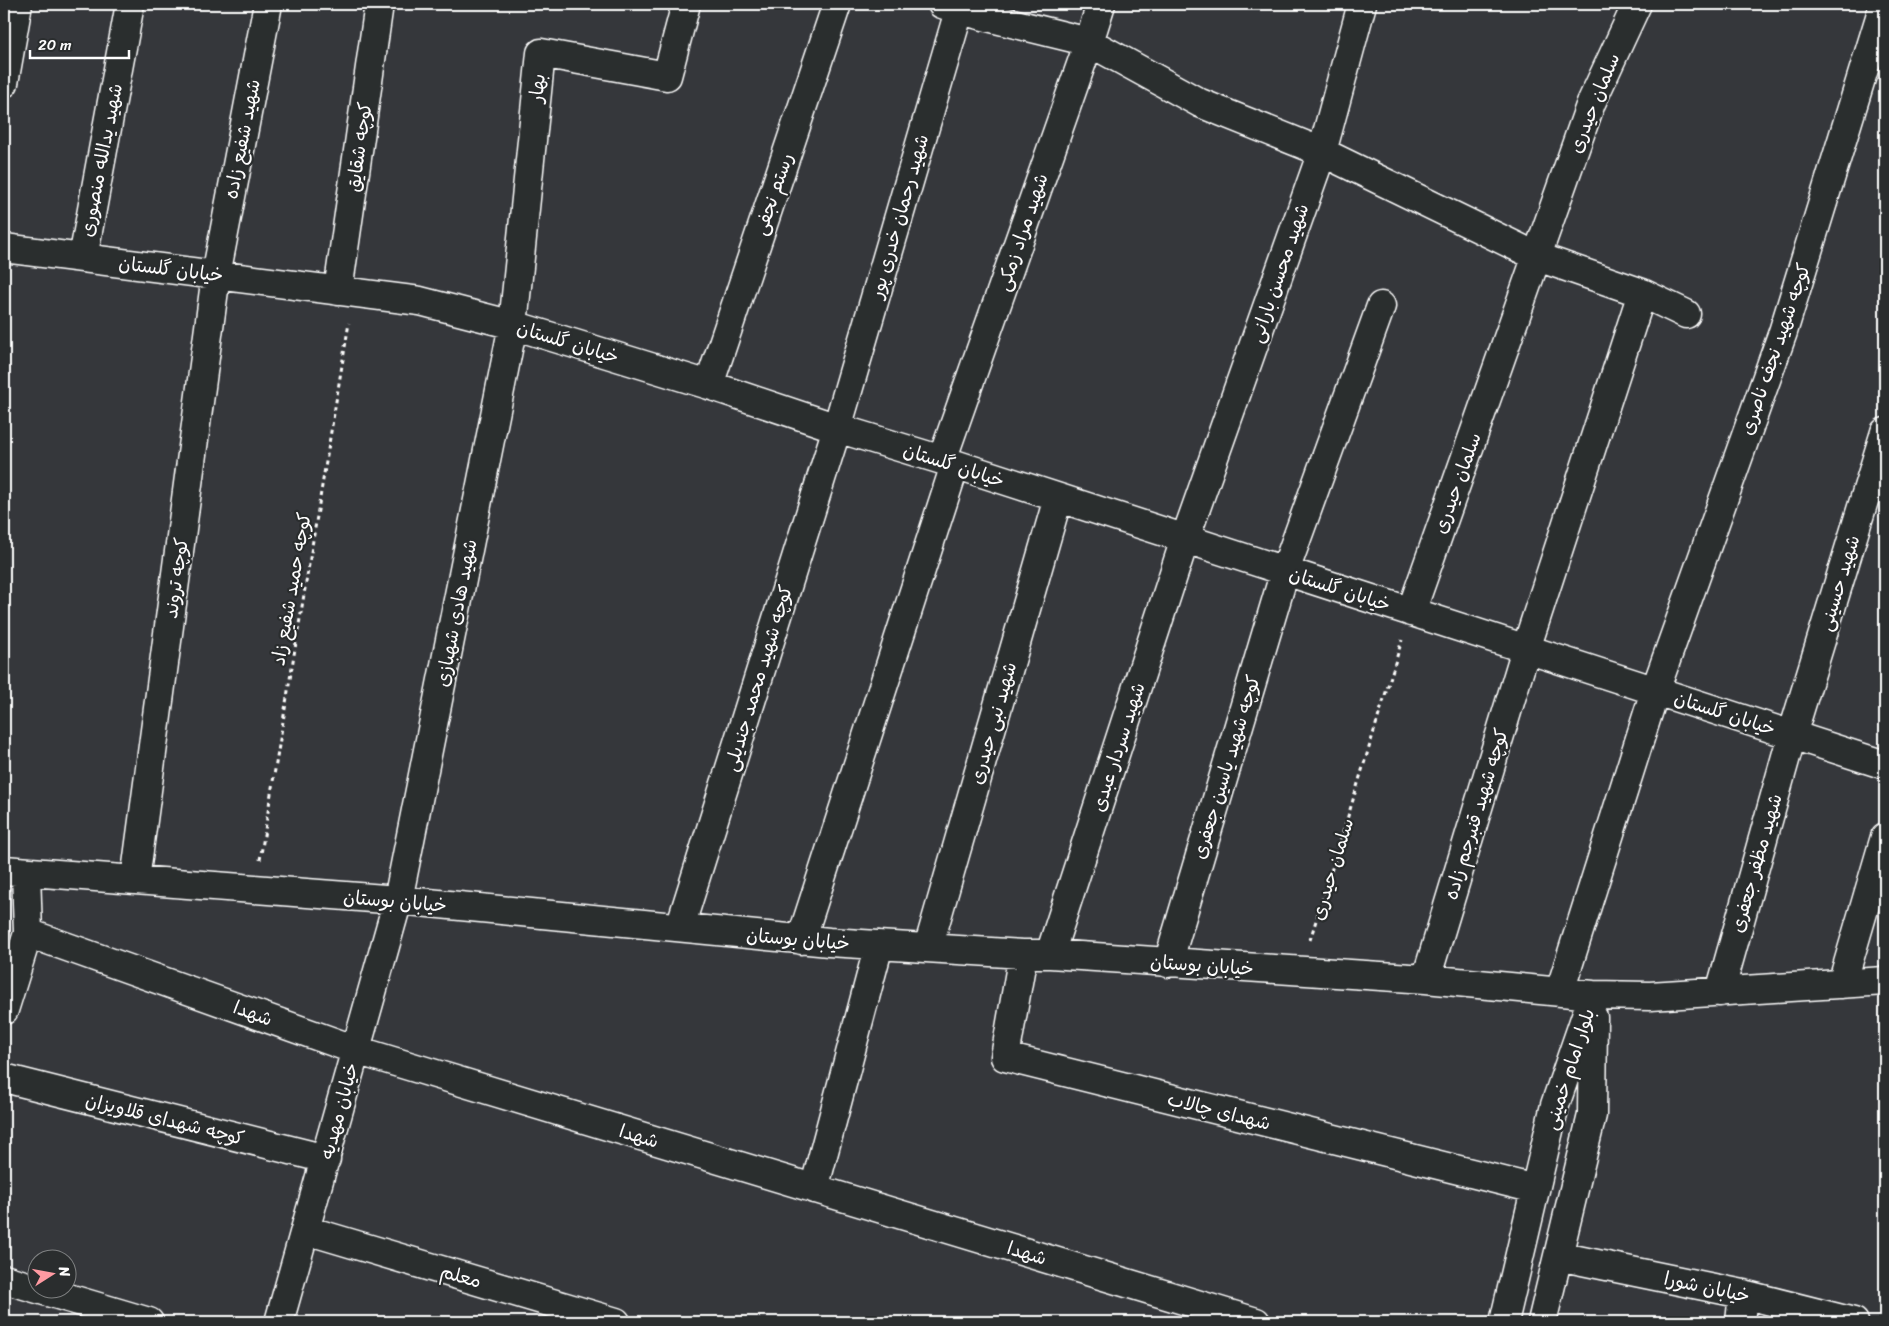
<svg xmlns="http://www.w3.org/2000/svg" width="1889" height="1326" viewBox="0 0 1889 1326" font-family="Sriracha,'Playpen Sans Arabic',sans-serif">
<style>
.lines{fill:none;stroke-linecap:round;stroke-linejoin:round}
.minor-casing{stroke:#fff;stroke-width:31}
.path{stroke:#fff;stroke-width:3;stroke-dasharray:4 4;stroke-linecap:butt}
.minor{stroke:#2a2d2e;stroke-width:28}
.labels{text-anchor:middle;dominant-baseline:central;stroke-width:4.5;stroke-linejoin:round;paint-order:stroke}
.street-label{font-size:19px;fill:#fff;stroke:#2a2d2e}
</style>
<rect width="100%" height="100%" fill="#35373b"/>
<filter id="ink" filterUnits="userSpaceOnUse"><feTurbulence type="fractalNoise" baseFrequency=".02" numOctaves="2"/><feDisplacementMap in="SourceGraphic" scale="10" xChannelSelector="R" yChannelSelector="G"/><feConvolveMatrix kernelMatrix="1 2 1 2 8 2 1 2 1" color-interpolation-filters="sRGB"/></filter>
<g filter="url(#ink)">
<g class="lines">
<defs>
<path id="minor" d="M942 4 959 10 1089 42 1200 103 1322 152 1538 257 1642 293 1686 314
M4 83 18 4
M4 248 420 301 513 325 709 385 837 428 942 460 1885 765
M83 258 130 4
M338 291 379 4
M709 385 837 4
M942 460 1089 42 1101 4
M1411 612 1591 103 1637 4
M4 870 398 900 829 942 1023 954H1050L1426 979 1593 995 1650 996 1885 981
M135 880 216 275 268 4
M680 927 837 428 961 4
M28 933 356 1050 1256 1322
M801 940 955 465
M928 948 1058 498
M1023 954 1005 1057 1535 1189
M1050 954 1185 539 1322 152 1362 4
M1168 963 1285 571 1381 306
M1426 979 1526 649 1642 293
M1842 984 1885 837
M1560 991 1655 691 1783 332 1884 4
M1720 992 1792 735 1885 432
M4 1010 28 933 26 872
M4 1078 326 1159
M814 1189 879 945
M306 1230 616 1322
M1558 1256 1743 1294 1854 1322
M4 1279 149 1322
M279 1322 398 900 513 325 541 53 667 76 686 4
M1504 1322 1555 1105 1593 995
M1542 1322 1592 1115 1593 1017
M1740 1322 1743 1294"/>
</defs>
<use href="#minor" class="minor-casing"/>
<path class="path" d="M260 860 349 323
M1310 940 1402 640"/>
<use href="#minor" class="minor"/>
</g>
</g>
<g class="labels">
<g class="street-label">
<text transform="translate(537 88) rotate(-84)">بهار</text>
<text transform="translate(1594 103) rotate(-68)">سلمان حیدری</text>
<text transform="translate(242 139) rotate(-79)">شهید شفیع زاده</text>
<text transform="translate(359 147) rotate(-82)">کوچه شقایق</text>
<text transform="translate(101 160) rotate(-79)">شهید یدالله منصوری</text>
<text transform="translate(773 194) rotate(-71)">رستم نجفی</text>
<text transform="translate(899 216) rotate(-74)">شهید رحمان خدری پور</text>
<text transform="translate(1022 232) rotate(-71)">شهید مراد زمکی</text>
<text transform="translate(171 269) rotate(7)">خیابان گلستان</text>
<text transform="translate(1279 273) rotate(-71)">شهید محسن بارانی</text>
<text transform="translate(568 342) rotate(17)">خیابان گلستان</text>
<text transform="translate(1775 349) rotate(-71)">کوچه شهید نجف ناصری</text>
<text transform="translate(954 465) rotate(18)">خیابان گلستان</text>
<text transform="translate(1457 483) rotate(-70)">سلمان حیدری</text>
<text transform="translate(176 578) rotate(-82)">کوچه تروند</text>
<text transform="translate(1839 583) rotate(-73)">شهید حسینی</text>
<text transform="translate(291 589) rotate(-80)">کوچه حمید شفیع زاد</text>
<text transform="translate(1340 589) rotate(18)">خیابان گلستان</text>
<text transform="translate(456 613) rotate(-79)">شهید هادی شهبازی</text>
<text transform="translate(758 678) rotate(-73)">کوچه شهید محمد جندیلی</text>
<text transform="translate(1725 713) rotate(18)">خیابان گلستان</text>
<text transform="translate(993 723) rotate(-74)">شهید نبی حیدری</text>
<text transform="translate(1118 747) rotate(-72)">شهید سردار عبدی</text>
<text transform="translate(1226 767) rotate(-73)">کوچه شهید یاسین جعفری</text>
<text transform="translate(1476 814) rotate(-73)">کوچه شهید قنبرجم زاده</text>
<text transform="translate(1756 863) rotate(-74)">شهید مظفر جعفری</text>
<text transform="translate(1332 869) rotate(-73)">سلمان حیدری</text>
<text transform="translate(395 901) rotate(5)">خیابان بوستان</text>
<text transform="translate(798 939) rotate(5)">خیابان بوستان</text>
<text transform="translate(1202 965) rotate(4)">خیابان بوستان</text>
<text transform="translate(253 1013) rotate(20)">شهدا</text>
<text transform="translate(1569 1069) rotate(-72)">بلوار امام خمینی</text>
<text transform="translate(339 1111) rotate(-75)">خیابان مهدیه</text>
<text transform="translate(1219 1111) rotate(14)">شهدای چالاب</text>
<text transform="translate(165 1119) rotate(14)">کوچه شهدای قلاویزان</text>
<text transform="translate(639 1136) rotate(17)">شهدا</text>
<text transform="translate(1027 1253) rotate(17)">شهدا</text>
<text transform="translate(461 1276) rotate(16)">معلم</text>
<text transform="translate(1707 1287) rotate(12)">خیابان شورا</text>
</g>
</g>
<rect width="1889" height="1326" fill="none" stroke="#2a2d2e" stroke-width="20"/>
<rect x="10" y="10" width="1869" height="1306" fill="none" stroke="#fff" stroke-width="2" filter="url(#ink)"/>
<g transform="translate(52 1274) rotate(79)"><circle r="24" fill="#2a2d2e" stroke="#7f8182"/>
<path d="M0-4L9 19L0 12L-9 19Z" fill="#ff9aa2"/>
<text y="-8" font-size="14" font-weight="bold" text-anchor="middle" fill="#ffffff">N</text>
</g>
<path d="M30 50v8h99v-8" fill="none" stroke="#ffffff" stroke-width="2.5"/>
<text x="38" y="50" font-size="15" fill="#ffffff" stroke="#2a2d2e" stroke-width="4" paint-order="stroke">20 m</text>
</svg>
